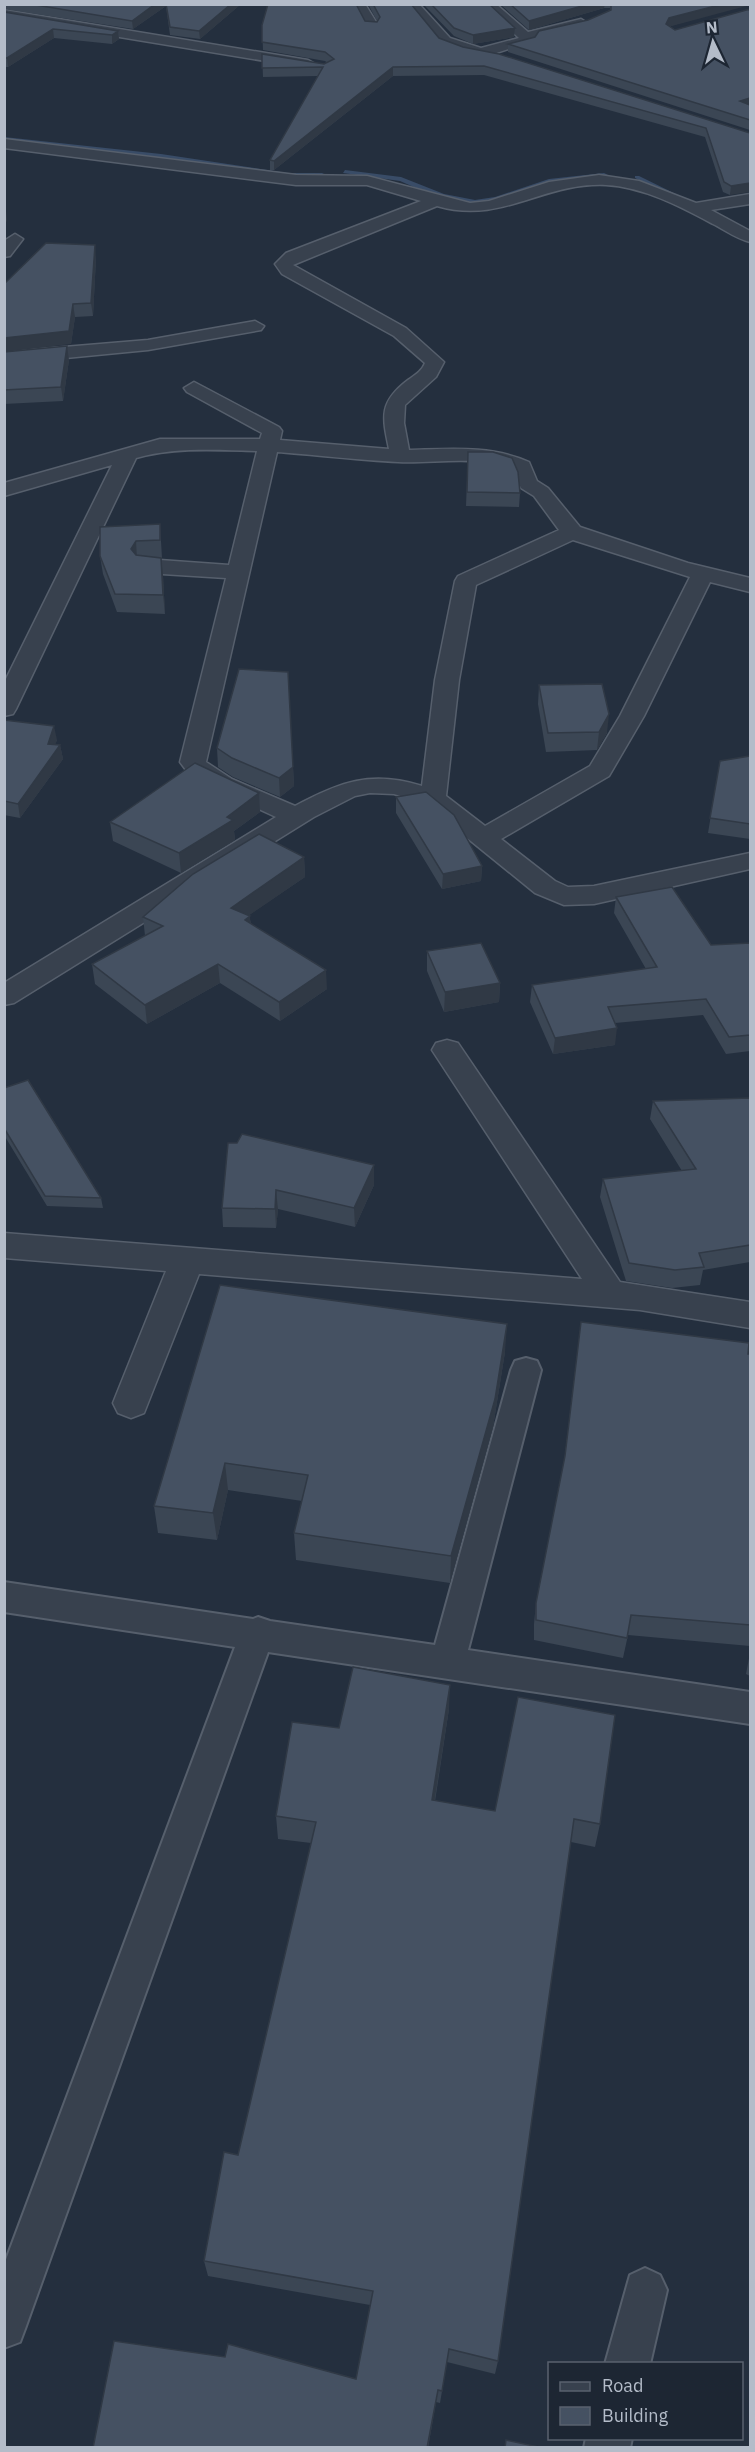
<svg xmlns="http://www.w3.org/2000/svg" width="755" height="2452" viewBox="0 0 755 2452" font-family="'IBM Plex Sans',sans-serif">
<style>
.lines{fill:none;stroke-linecap:round;stroke-linejoin:round}
.stream{fill:#394c67;fill-rule:evenodd}
.lane-casing{stroke:#565f6c;stroke-width:4}
.street-casing{stroke:#565f6c;stroke-width:3}
.lane{fill:#38414e;fill-rule:evenodd}
.street{fill:#38414e;fill-rule:evenodd}
.wall{fill:#3b4654}
.shaded-wall{fill:#303945}
.building{fill:#455162;stroke:#303945;stroke-width:1.5}
</style>
<rect width="100%" height="100%" fill="#242f3e"/>
<g class="lines">
<path class="stream" d="M4 137 161 154 287 173H322L326 175 322 177H287L161 158 4 141Z
M345 170 401 177 444 194 475 200 495 197 549 179 604 173 608 175 550 183 499 201 475 204 439 198 400 181 343 173Z
M635 176H639L692 202 685 204 635 178Z"/>
<defs>
<path id="lane" d="M526 1358 537 1361 541 1370 468 1650 750 1692V1724L268 1652 26 2326 20 2342 4 2348V2265L235 1647 4 1612V1582L253 1619 258 1617 270 1621 435 1645 511 1370 515 1361Z
M645 2268 660 2275 667 2290 650 2364H605L630 2275Z
M586 2438H632L630 2448H584Z"/>
<path id="street" d="M352 4H365L378 25 377 28H367Z
M406 4H419L450 38 481 48 519 38 482 4H496L528 32 581 19 587 23 484 57 440 44Z
M4 10 308 60 315 64 308 68 4 18Z
M4 139 296 175 367 176 470 203 489 201 549 182 599 175 639 181 696 203 750 194V204L711 210 750 231V242C737 239 725 230 713 224 681 207 644 187 606 185 542 182 502 225 437 206L293 265 406 328 444 362 436 377 405 405 404 423 409 450C450 449 491 445 529 462L537 481 548 488 580 527 688 563 750 578V592L710 582 644 716 609 776 501 839 555 881 568 887 594 886 750 853V869L594 904 564 905 535 893 424 803 394 794 370 793 355 796 314 817 14 1003 4 1005V983L276 817 200 782 189 774 180 762 226 578 146 573 138 571 135 566 138 561 146 559 229 565 257 451C216 450 176 447 136 458L16 709 13 714 4 716V683L112 465 4 496V483L160 439H260L262 433 187 392 184 388 194 382 279 427 282 431 280 440 389 449C382 416 379 402 408 380 415 375 422 371 425 363L394 336 282 274 275 264 286 253 421 201 367 185H296L4 148ZM277 452C317 455 358 460 398 462 436 464 477 454 513 470L521 488 534 496 559 530 458 576 455 581 435 680 422 786C371 770 340 782 295 806L232 779 206 762ZM573 540 690 577 620 716 590 766 485 826 446 796 459 680 476 585Z
M15 234 23 239 10 256 4 257V241Z
M255 321 264 326 261 330 148 350 4 364V352L148 340Z
M447 1040 458 1043 620 1282 750 1302V1328L640 1310 199 1274 144 1413 131 1418 118 1413 113 1403 166 1271 4 1258V1233L582 1279 432 1050 436 1043Z"/>
</defs>
<use href="#lane" class="lane-casing"/>
<use href="#street" class="street-casing"/>
<use href="#lane" class="lane"/>
<use href="#street" class="street"/>
</g>
<path class="wall" d="M4 4H241L200 39 170 35 166 6 133 29 4 9Z
M368 4H411L439 38 463 47 750 133 730 195 723 192 705 137 484 75 393 76 274 170H270V160L318 76 263 77 262 54 324 64 328 63 325 61 263 50 262 25 365 21 377 22V21Z
M423 4H489L515 28 514 37 473 44 454 36Z
M500 4H750L670 26 675 30 750 9V130L508 52V44L535 37 588 20 610 10V8H604L529 30Z
M4 12 118 31 119 39 112 44 54 38 8 67H4Z
M46 243 96 258 93 316 75 317 71 344Z
M4 352 69 360 63 401 4 404Z
M468 452 520 493 519 507 466 506Z
M160 524 162 558H159L163 576 165 614 117 612 103 574 100 556Z
M539 685 607 733 597 750 546 752 538 704Z
M4 720 57 740 55 744 60 745 63 759 20 818 4 815Z
M217 748 293 767 294 786 280 797 233 777 218 767Z
M750 756V839L708 833 720 761Z
M259 793 260 812 234 831 235 840 181 873 113 841 110 822Z
M396 797 482 866 481 881 442 889 396 813Z
M304 857 305 877 249 915 251 924 327 989 280 1021 220 983 147 1024 95 984 92 964 145 936 143 917Z
M616 897 711 945 750 943V1051L726 1054 703 1015 615 1023V1045L553 1054 530 1002 532 985 646 969 614 913Z
M427 951 500 983 499 1002 444 1012 427 971Z
M4 1088 101 1198 103 1208 47 1206 4 1135Z
M750 1098V1262L703 1270 700 1285 672 1288 626 1281 600 1197 603 1179 682 1171 650 1119 653 1101Z
M228 1143 374 1165V1185L355 1227 278 1209 276 1228 223 1227 222 1208Z
M220 1285 505 1352 493 1427 450 1583 296 1560 294 1533 302 1501 228 1490 217 1540 158 1533 154 1506Z
M581 1322 750 1354V1646L628 1635 623 1658 534 1640V1624L536 1603 564 1462Z
M750 1653V1676L746 1674Z
M518 1697 600 1824 595 1847 571 1842 498 2361 495 2374 447 2362 440 2403 436 2402 428 2448H93L356 2379 370 2305 208 2276 204 2261 238 2155 311 1843 278 1839 276 1816 339 1728 449 1709 435 1801 495 1811Z"/>
<path class="shaded-wall" d="M155 4H166V6L133 29 132 21Z
M231 4H241L200 39 199 31Z
M589 4H605L604 8 529 30V21Z
M723 4H750V5L668 27 666 24 669 18Z
M515 28 514 37 473 44V35Z
M53 29 54 38 8 67 7 58Z
M118 31 119 39 112 44V35Z
M393 67V76L274 170V161Z
M750 98V106L740 101Z
M750 183V192L730 195 731 186Z
M6 211 7 220 4 228V215Z
M95 245 96 258 93 316 91 303Z
M73 304 75 317 71 344 4 352V338Z
M67 346 69 360 63 401 61 387Z
M136 541 137 559 131 549Z
M161 558 163 576 165 614 163 595Z
M609 714 607 733 597 750 599 732Z
M54 726 57 740 50 758 48 744Z
M60 745 63 759 20 818 18 804Z
M293 767 294 786 280 797 279 778Z
M259 793 260 812 234 831 235 840 181 873 179 853Z
M304 857 305 877 232 927 231 908Z
M482 866 481 881 442 889 443 874Z
M250 916 251 935 245 920Z
M218 964 220 983 147 1024 145 1005Z
M326 970 327 989 280 1021 279 1002Z
M500 983 499 1002 444 1012 445 992Z
M617 1028 615 1045 553 1054 555 1038Z
M374 1165V1185L355 1227 354 1208Z
M276 1190 278 1209 276 1228 275 1209Z
M507 1324 505 1352 493 1427 450 1583 451 1556Z
M225 1463 228 1490 217 1540 213 1513Z
M450 1685 449 1709 431 1823 432 1800Z"/>
<path class="building" d="M30 4H155L132 21Z
M166 4H231L199 31 170 27Z
M268 4H356L365 21 377 22 380 17 373 4H411L439 38 463 47 499 54 750 133V183L731 186 724 182 706 128 484 66 393 67 274 161 270 160 323 67 262 68V54L324 64 334 59 325 52 262 42V25Z
M431 4H489L515 28 473 35 454 28Z
M510 4H589L529 21Z
M611 4H723L669 18 666 24 675 30 750 9V98L740 101 750 105V120L508 44 535 37 539 31 588 20 611 10Z
M4 12 118 31 112 35 53 29 7 58H4Z
M46 243 95 245 91 303 73 304 69 331 4 338V284Z
M67 346 61 387 4 390V352Z
M468 452H493L512 458 518 472 520 493 467 492Z
M160 524V540L136 541 131 549 136 555 161 558 163 595 115 594 100 556V527Z
M239 669 288 672 293 767 279 778 232 758 217 748Z
M602 684 609 714 599 732 548 733 539 685Z
M4 720 54 726 48 744 60 745 18 804 4 801Z
M750 756V824L710 818 720 761Z
M195 763 259 793 227 817 233 820 179 853 110 822Z
M426 792 454 815 482 866 443 874 396 797Z
M259 834 304 857 231 908 250 916 245 920 326 970 279 1002 218 964 145 1005 92 964 163 926 143 917 193 874Z
M672 887 711 945 750 943V1035L729 1037 706 999 608 1007 617 1028 555 1038 532 985 657 967 616 897Z
M481 943 500 983 445 992 427 951Z
M28 1080 101 1198 45 1196 4 1128V1088Z
M750 1098V1245L699 1253 704 1267 675 1270 629 1263 603 1179 696 1169 653 1101Z
M242 1134 374 1165 354 1208 276 1190 275 1209 222 1208 228 1143H237Z
M220 1285 507 1324 495 1399 451 1556 294 1533 308 1475 225 1463 213 1513 154 1506Z
M581 1322 749 1343 748 1354H750V1625L631 1615 627 1638 536 1620V1603L565 1456Z
M353 1667 450 1685 432 1800 495 1811 518 1697 615 1715 600 1824 574 1819 498 2361 449 2349 442 2391 438 2390 427 2448H93L114 2341 225 2357 228 2344 356 2379 373 2291 204 2261 224 2152 238 2155 316 1822 276 1816 292 1722 339 1728Z
M506 2440 543 2448H505Z"/>
<rect width="755" height="2452" fill="none" stroke="#b4bcc9" stroke-width="12"/>
<rect x="548" y="2362" width="195" height="78" fill="#1d2633" stroke="#59626f" stroke-width="1.5"/>
<rect x="560" y="2382" width="30" height="9" fill="#38414e" stroke="#59626f" stroke-width="1.5"/>
<text x="602" y="2392" font-size="18" fill="#b4bcc9">Road</text>
<rect x="560" y="2407" width="30" height="18" fill="#455162" stroke="#59626f" stroke-width="1.5"/>
<text x="602" y="2422" font-size="18" fill="#b4bcc9">Building</text>
<g transform="translate(713 42) rotate(355)" stroke="#1d2633" stroke-width="4.5" paint-order="stroke">
<path d="M0-4.5L10 22L0 15L-10 22Z" fill="#b4bcc9"/>
<text y="-9" font-size="16" font-weight="bold" text-anchor="middle" fill="#b4bcc9">N</text>
</g>
</svg>
